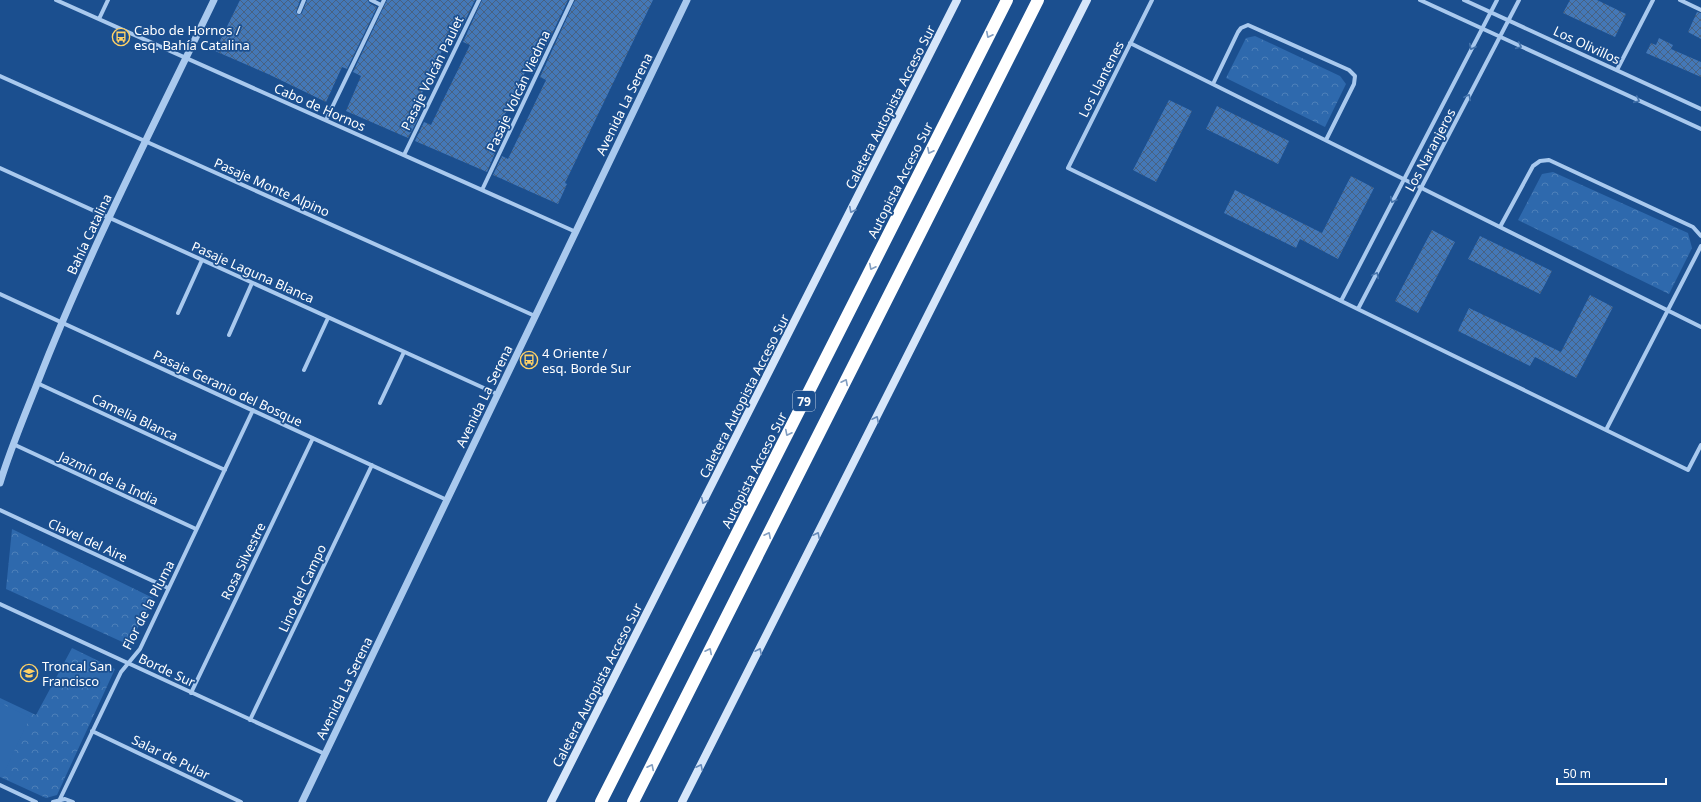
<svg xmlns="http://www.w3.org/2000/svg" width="1701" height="802" viewBox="0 0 1701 802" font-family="'Noto Sans',sans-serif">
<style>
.forest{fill:url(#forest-crowns)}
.pitch{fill:#2e69ad}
.building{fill:url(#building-cross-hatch)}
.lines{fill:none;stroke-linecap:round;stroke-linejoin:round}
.minor{stroke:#a9c9ee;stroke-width:4}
.tertiary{stroke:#a9c9ee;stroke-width:7}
.secondary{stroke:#d6e6fa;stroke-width:8}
.motorway{stroke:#fff;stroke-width:12}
.oneway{stroke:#829ec1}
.oneway2{stroke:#4674ac}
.oneway3{stroke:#668bba}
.labels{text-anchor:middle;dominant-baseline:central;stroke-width:3.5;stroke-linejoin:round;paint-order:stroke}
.shield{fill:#1b4f8f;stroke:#bbcadd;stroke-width:1}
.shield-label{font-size:12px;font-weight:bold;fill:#fff}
.poi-label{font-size:13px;fill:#fff;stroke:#1b4f8f;text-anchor:start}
.street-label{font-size:13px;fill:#fff;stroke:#1b4f8f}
</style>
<defs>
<pattern id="forest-crowns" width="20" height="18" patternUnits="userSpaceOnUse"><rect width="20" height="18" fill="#2e69ad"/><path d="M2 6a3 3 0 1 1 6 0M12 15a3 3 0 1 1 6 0" fill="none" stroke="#4d80b9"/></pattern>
<pattern id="building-cross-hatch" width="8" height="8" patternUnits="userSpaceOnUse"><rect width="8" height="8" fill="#4478b7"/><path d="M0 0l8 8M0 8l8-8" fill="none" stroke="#486282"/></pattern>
</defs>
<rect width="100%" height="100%" fill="#1b4f8f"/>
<path class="forest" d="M1255 36 1340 76 1346 84 1325 127 1226 78 1246 38Z
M1553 172 1688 233 1692 248 1669 294 1518 220 1542 174Z
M12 529 153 598 129 645 6 589Z
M72 648 115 669 57 795 46 798 0 777V698L36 715Z"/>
<path class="pitch" d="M0 703 30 717 4 773 0 771Z"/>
<path class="building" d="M240 0H300L296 12 299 15 302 13 307 0H368L369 3 377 7 347 69 342 67 326 102 268 74 215 51Z
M387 0H475L456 39 449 36 411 116 418 119 408 138 346 111 361 76 353 72Z
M482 0H568L533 74 526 70 488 150 495 153 487 172 415 141 424 122 431 125 470 45 463 42Z
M575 0H653L565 183 567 184 558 204 493 175 502 156 508 159 546 80 540 77Z
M1570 0H1597L1626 14 1615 37 1563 13Z
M1697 12 1701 13V39L1688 32Z
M1659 38 1673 45 1671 49 1701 62V77L1646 53 1651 43 1656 45Z
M1169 100 1192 111 1156 182 1133 170Z
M1217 106 1289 141 1278 164 1206 129Z
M1351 176 1374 188 1338 259 1300 239 1296 248 1224 213 1235 190 1322 233Z
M1432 230 1455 242 1418 313 1395 301Z
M1480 236 1552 271 1540 294 1468 259Z
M1590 295 1613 307 1576 378 1535 357 1530 366 1458 331 1469 308 1561 352Z"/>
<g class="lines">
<path class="minor" d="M56 0 576 232
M371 0 381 5
M1152 0 1068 168 1688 470 1701 445
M1420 0 1701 129
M1464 0 1701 109
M1680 0 1701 10
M299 12 304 0
M99 19 108 0
M1130 43 1701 327
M1617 70 1653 0
M0 76 535 316
M1213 84 1238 32 1241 28 1248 25 1349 70 1355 76 1354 84 1326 140
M326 120 384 0
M404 155 479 0
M0 168 497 394
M482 190 572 0
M1500 227 1533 166 1540 161 1549 160 1693 227 1701 236
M0 294 447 500
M1341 301 1497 0
M1358 309 1519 0
M178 313 202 260
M229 335 252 283
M304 370 328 318
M37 383 225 470
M380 403 404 352
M1606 430 1701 246
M13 444 196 529
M0 510 168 588
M0 604 325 754
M191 693 313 438
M250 720 372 465
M92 731 241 802
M0 785 36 802
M60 799 121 672 140 649 253 410
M53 802 65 799 73 802"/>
<path class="tertiary" d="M0 483C10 450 24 417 37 384 88 253 153 127 214 0
M302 802 687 0"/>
<path class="secondary" d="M551 802 957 0
M682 802 1087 0"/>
<path class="motorway" d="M601 802 1007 0
M633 802 1038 0"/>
</g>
<defs><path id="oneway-chevron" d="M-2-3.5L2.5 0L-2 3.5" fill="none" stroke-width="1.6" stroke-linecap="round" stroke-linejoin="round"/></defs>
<g class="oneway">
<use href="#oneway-chevron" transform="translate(989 35) rotate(117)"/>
<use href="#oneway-chevron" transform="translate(930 151) rotate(117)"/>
<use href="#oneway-chevron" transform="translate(872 267) rotate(117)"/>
<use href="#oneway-chevron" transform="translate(845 382) rotate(-63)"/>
<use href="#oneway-chevron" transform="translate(788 433) rotate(117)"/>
<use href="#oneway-chevron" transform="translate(768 535) rotate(-63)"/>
<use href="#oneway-chevron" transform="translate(709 651) rotate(-63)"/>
<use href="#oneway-chevron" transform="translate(651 767) rotate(-63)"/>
</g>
<g class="oneway2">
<use href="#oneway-chevron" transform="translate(1519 46) rotate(25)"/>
<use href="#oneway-chevron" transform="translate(1472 47) rotate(117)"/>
<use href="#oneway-chevron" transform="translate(1468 97) rotate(-62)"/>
<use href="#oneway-chevron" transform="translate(1637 100) rotate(25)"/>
<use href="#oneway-chevron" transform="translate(1393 200) rotate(117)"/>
<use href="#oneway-chevron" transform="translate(1376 275) rotate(-62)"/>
</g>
<g class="oneway3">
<use href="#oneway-chevron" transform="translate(852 210) rotate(117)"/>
<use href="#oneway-chevron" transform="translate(876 419) rotate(-63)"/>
<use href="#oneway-chevron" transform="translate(704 501) rotate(117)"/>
<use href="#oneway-chevron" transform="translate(817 535) rotate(-63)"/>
<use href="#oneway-chevron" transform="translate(759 651) rotate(-63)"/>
<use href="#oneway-chevron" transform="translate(700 767) rotate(-63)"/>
</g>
<defs>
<symbol id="bus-ring" viewBox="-11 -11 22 22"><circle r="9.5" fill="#1b4f8f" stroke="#ffd166" stroke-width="1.5"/><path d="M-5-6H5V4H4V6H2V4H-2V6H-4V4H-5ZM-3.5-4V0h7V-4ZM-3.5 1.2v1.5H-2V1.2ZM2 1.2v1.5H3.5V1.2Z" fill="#ffd166"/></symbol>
<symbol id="school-ring" viewBox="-11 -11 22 22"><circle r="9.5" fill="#1b4f8f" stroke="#ffd166" stroke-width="1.5"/><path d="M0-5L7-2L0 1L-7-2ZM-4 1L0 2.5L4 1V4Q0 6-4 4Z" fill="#ffd166"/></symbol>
</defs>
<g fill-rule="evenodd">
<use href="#bus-ring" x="111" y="27" width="20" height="20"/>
<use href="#bus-ring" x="519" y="350" width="20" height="20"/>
<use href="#school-ring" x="19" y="663" width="20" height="20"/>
</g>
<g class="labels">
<rect class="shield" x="793" y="391" width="22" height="20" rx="3"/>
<g class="shield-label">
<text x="804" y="401">79</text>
</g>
<g class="poi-label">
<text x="134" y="30">Cabo de Hornos /<tspan x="134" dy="15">esq. Bahía Catalina</tspan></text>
<text x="542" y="353">4 Oriente /<tspan x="542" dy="15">esq. Borde Sur</tspan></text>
<text x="42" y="666">Troncal San<tspan x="42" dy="15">Francisco</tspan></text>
</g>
<g class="street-label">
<text transform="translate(1587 45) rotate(25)">Los Olivillos</text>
<text transform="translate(432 73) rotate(-64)">Pasaje Volcán Paulet</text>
<text transform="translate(1101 79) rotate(-63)">Los Llantenes</text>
<text transform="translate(518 91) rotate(-65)">Pasaje Volcán Viedma</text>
<text transform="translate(624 104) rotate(-64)">Avenida La Serena</text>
<text transform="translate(320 107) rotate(24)">Cabo de Hornos</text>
<text transform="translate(890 107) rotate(-63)">Caletera Autopista Acceso Sur</text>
<text transform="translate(1430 150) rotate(-62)">Los Naranjeros</text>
<text transform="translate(900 180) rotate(-63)">Autopista Acceso Sur</text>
<text transform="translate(272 187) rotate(24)">Pasaje Monte Alpino</text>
<text transform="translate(89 234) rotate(-65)">Bahía Catalina</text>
<text transform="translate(253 272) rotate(24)">Pasaje Laguna Blanca</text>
<text transform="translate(228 388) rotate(25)">Pasaje Geranio del Bosque</text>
<text transform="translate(484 396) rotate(-64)">Avenida La Serena</text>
<text transform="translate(744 396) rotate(-63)">Caletera Autopista Acceso Sur</text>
<text transform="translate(135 417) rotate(25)">Camelia Blanca</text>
<text transform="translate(754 470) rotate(-63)">Autopista Acceso Sur</text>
<text transform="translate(109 478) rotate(25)">Jazmín de la India</text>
<text transform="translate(88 540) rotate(25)">Clavel del Aire</text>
<text transform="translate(243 561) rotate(-64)">Rosa Silvestre</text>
<text transform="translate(302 588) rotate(-65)">Lino del Campo</text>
<text transform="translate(148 605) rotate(-63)">Flor de la Pluma</text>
<text transform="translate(167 670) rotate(25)">Borde Sur</text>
<text transform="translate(597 685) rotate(-63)">Caletera Autopista Acceso Sur</text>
<text transform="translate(344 688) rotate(-64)">Avenida La Serena</text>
<text transform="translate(171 757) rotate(26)">Salar de Pular</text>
</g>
</g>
<path d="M1557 778v6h109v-6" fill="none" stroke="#ffffff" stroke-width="2"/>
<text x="1563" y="778" font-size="12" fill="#ffffff" stroke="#1b4f8f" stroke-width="3" paint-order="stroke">50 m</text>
</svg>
